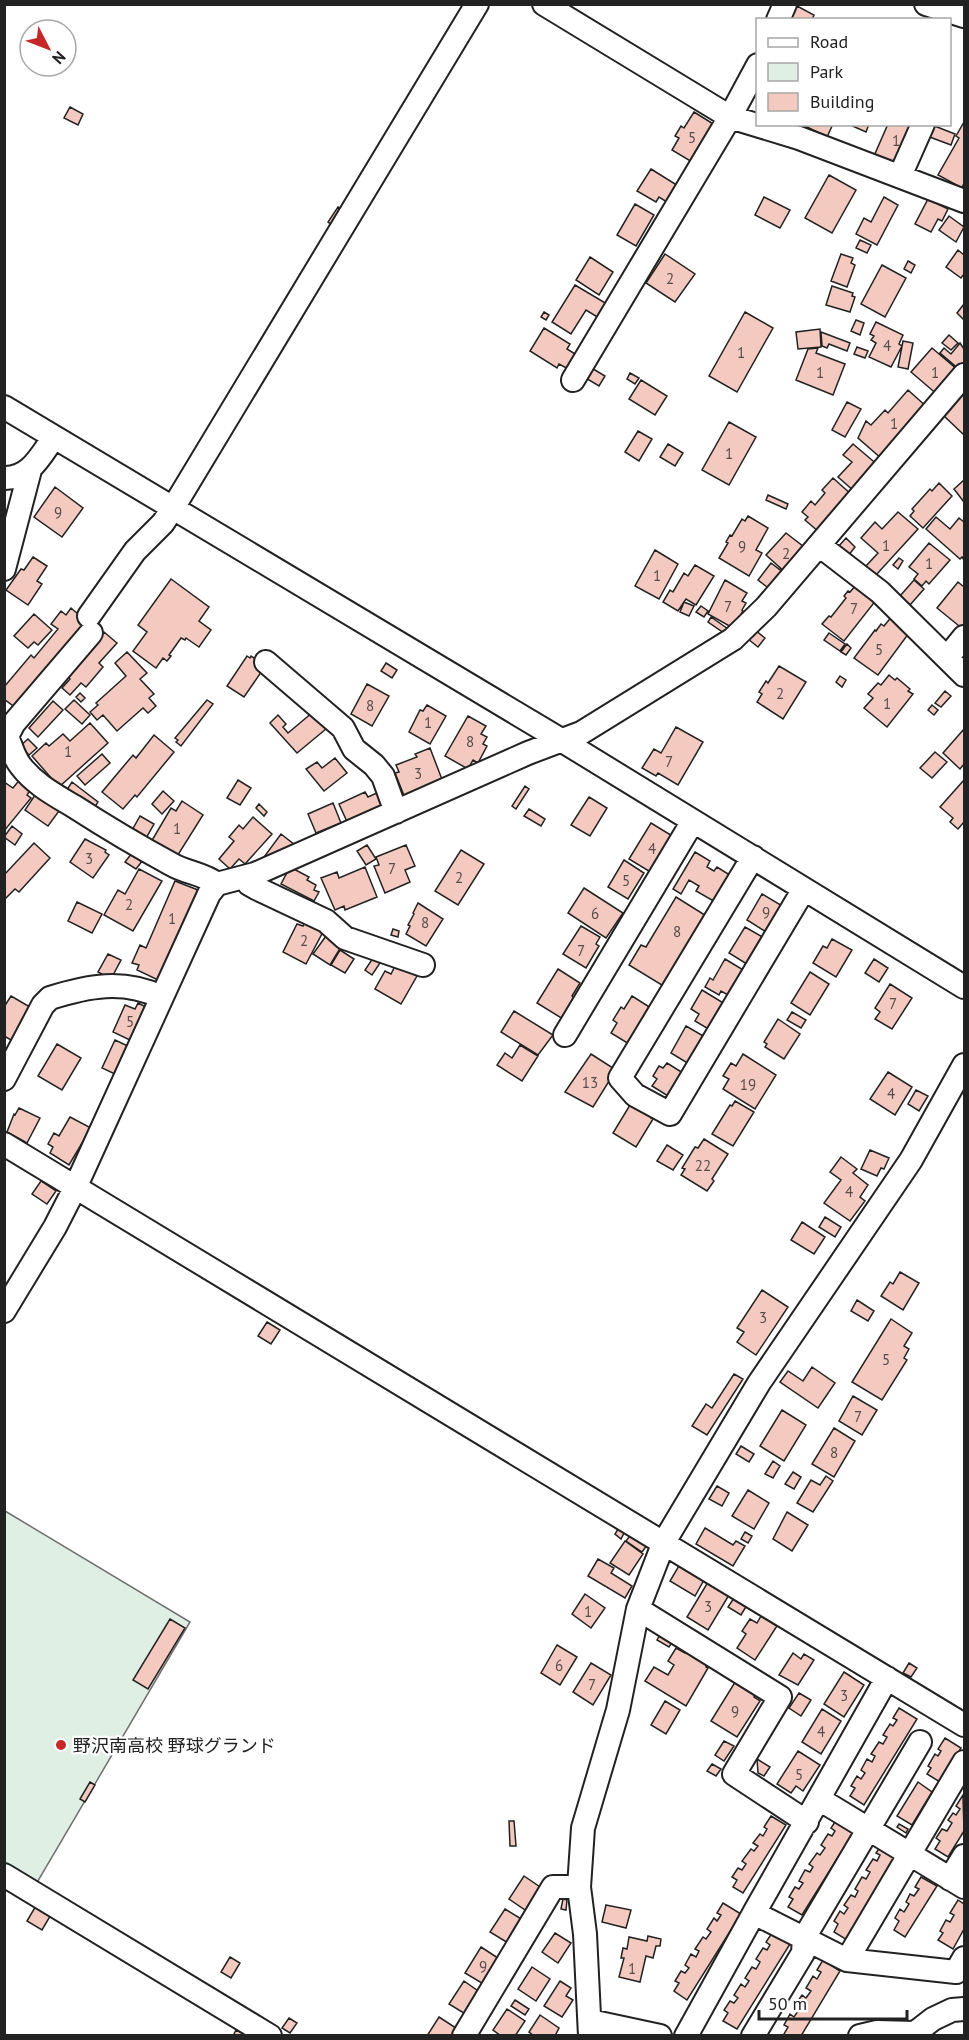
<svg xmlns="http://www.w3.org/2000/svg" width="969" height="2040" viewBox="0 0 969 2040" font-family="'PT Sans','Noto Sans JP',sans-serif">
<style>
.green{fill:#e0efe3;stroke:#6f6f6f;stroke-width:1.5}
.building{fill:#f3c9c0;stroke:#222;stroke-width:1.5}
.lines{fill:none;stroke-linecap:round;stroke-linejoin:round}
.minor-casing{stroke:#222;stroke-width:26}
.minor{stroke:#fff;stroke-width:22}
.poi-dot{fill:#c62828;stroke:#fff;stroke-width:2}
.labels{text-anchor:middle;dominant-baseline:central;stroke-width:4.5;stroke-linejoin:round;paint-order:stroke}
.number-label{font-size:15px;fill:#564c4a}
.poi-label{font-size:18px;fill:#222;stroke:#fff;text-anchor:start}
</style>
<rect width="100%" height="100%" fill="#fff"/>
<path class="green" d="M5 1511 190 1622 35 1886 5 1868Z"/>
<path class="building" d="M797 6 814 15 812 20H789Z
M70 107 83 114 78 125 64 118Z
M694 112 715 125 692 162 672 150 679 138 675 136 681 126 684 128Z
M964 122V183L962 188 938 175 959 138 956 136Z
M801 124H833L827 137Z
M848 124H869L866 132Z
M888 124H918L900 168 874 156Z
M932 125 955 134 951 145 927 136Z
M651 169 680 187 670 204 659 197 656 202 637 191Z
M829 175 856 190 832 233 805 218Z
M764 197 790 210 780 228 755 215Z
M884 197 898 205 877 245 856 234 864 218 871 222Z
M928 199 948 209 942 221 938 219 931 232 915 224Z
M635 204 654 215 636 246 617 235Z
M338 207 343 210 333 226 328 222Z
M949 216 964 227 956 242 939 230Z
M860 240 871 245 867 253 856 248Z
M958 250 964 255V274L961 278 946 267Z
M665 254 695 274 675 302 646 283Z
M841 254 853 258 851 263 855 265 847 287 831 281Z
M590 257 613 272 599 295 576 280Z
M908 261 915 265 911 273 904 269Z
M882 265 906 278 885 317 861 304Z
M575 285 607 304 599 318 586 310 571 334 552 322Z
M832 286 853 293 852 296 855 297 850 312 826 305Z
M964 304V320L957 313Z
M544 312 549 315 546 320 541 317Z
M745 312 773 328 737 392 709 376Z
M856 320 864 323 860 335 851 331Z
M876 322 903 335 899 344 902 346 891 367 869 357 876 343 871 340 874 336 870 334Z
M544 328 570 344 567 349 580 357 572 371 559 364 557 368 530 351Z
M820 329 821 347 798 349 796 332Z
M821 332 850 343 847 351 829 344 827 348 822 346Z
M949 335 958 343 951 350 942 343Z
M903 341 913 343 908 369 898 367Z
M960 343 964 349V365L960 370 940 353 944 348 951 354Z
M857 347 868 351 865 358 854 354Z
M818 348 816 353 845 364 833 395 796 380 808 349Z
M932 348 959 371 939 396 911 372Z
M590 367 605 376 599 386 584 377Z
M630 373 639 378 635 384 627 379Z
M641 380 667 396 655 415 629 399Z
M908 390 928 408 882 459 858 438 866 421 871 425 885 410 888 413Z
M964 392V435L943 415Z
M847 402 861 409 845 437 832 430Z
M729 422 756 437 729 485 702 470Z
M638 431 652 439 639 461 625 452Z
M668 444 683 453 675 466 660 457Z
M853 444 879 466 855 492 838 477 852 462 843 455Z
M833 478 852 495 819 532 805 520 808 517 802 512 811 501 815 505 825 493 822 490Z
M964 480V502L954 489Z
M939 483 952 496 923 528 910 516 914 511 912 509 930 489 932 491Z
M55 487 83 508 62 537 34 517Z
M768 495 788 504 786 509 766 500Z
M898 512 918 529 876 575 866 566 878 553 861 538 875 522 882 529Z
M748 516 768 528 756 550 762 553 749 576 719 558 728 543 726 542 730 535 732 536 742 519 745 521Z
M936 517 950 529 959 518 964 522V560L962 557 960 559 926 529Z
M786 533 804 547 786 573 766 555Z
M846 538 855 547 848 556 838 547Z
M929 543 950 560 929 584 926 581 922 586 914 579 918 574 909 567Z
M655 550 678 564 659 599 635 586Z
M33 557 47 566 37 581 42 584 28 605 6 590 21 569 24 570Z
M899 558 903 561 898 569 893 565Z
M771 563 784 573 771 590 758 580Z
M695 565 714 576 696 605 686 599 678 611 663 602 670 590 673 592 684 573 688 576Z
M171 579 209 607 199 621 211 630 199 647 186 638 185 640 181 638 169 655 171 656 167 661 163 658 156 668 133 651 147 632 138 625Z
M725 580 747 593 742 601 746 603 742 610 743 611 733 628 708 614Z
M914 580 924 589 910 605 900 596Z
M958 582 964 587V630L937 608Z
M857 584 877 599 844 641 822 624 829 616 831 617 846 598 844 596 848 591 850 592Z
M684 602 694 606 689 616 680 612Z
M701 606 708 611 704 617 696 612Z
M71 608 86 621 16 708 4 699V687L31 655 34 658 58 629 51 624 61 611 66 615Z
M34 614 52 630 38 645 34 642 28 648 14 636Z
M893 615 912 629 878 675 854 658 875 630 876 631 881 624 884 626Z
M711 617 731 631 727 635 708 622Z
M755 630 765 638 758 647 748 639Z
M104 632 117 643 99 663 103 667 86 687 81 683 70 695 62 688 70 679 66 675Z
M829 633 845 644 840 651 824 640Z
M847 644 851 648 846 655 841 652Z
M127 652 147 673 140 679 154 694 149 698 156 706 148 713 143 708 117 731 103 715 97 720 90 712 98 705 96 703 126 676 115 663Z
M247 656 250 658 251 656 264 664V668L244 697 227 686Z
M386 663 397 670 392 678 381 671Z
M779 666 806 682 783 719 757 702 762 694 759 692 766 681 768 683Z
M889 675 895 680 897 678 910 689 908 691 913 694 887 727 864 708 873 698 868 694 878 683 881 685Z
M840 676 846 680 842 687 836 682Z
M367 684 389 696 372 726 351 714Z
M945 691 951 696 941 707 935 703Z
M80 693 85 698 81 702 76 697Z
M74 700 90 715 82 724 65 709Z
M207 700 213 704 181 746 176 742 178 740 175 738Z
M53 701 63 710 38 737 29 728Z
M427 705 446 716 430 744 409 732 420 710 423 711Z
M932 705 938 710 934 715 928 710Z
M313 712 326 729 297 753 270 723 278 715 286 724 283 727 288 733Z
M468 716 486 726 481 734 487 737 483 744 487 746 478 763 473 760 468 769 445 756Z
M90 723 108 743 59 787 32 756 46 743 49 746 63 734 70 741Z
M676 727 703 742 678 785 658 773 656 776 642 768 654 749 661 753Z
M964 729V764L960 769 943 753Z
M154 735 174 752 137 797 135 795 123 809 102 792 133 755 136 758Z
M28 739 37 748 29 755 20 746Z
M430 748 443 782 405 798 395 773 399 772 396 765 417 757 415 754Z
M935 752 947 762 932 778 920 768Z
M102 754 110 763 85 785 77 776Z
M335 758 347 773 324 791 306 769 317 762 322 768Z
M21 778 32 787 27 795 31 798 4 831V782L13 788Z
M238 780 251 788 240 805 227 798Z
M964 780V822L958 829 950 822 953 818 940 807Z
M72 782 98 802 93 810 66 791Z
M525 786 529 789 516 809 512 806Z
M163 791 174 801 162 814 152 804Z
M365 792 368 797 379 792 386 808 349 826 339 804Z
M35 795 59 811 48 826 25 810Z
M589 797 607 808 590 836 571 825Z
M182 801 203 815 176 858 151 842 171 808 176 811Z
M333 803 341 823 316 833 308 814Z
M259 804 267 812 264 816 256 808Z
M529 809 545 819 541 826 524 816Z
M140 816 154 824 145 840 131 832Z
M253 817 272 834 245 864 239 859 230 869 219 859 234 841 229 837 239 825 243 829Z
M651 823 674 837 652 873 629 859Z
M12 826 22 834 15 845 4 837Z
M281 834 295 845 268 860 264 857Z
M85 839 106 850 105 852 109 855 93 878 70 862Z
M34 843 50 858 19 892 15 889 4 900V875Z
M367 845 376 859 366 865 357 851Z
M406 845 415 866 405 870 410 882 385 893 374 866 379 865 376 857Z
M461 850 484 864 458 905 435 891Z
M695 852 710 861 707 867 714 871 717 867 733 877 717 903 696 891 699 886 689 880 681 894 673 889Z
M132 853 143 860 136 869 125 862Z
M624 860 644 873 628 899 608 887Z
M290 867 309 877 307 880 316 885 314 890 319 892 314 901 281 884Z
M365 867 377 897 345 910 344 906 335 910 321 878 337 872 339 878Z
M139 869 162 881 133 931 104 915 118 890 125 894Z
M175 881 198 890 158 980 137 970 139 965 132 963 140 945 146 948Z
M584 888 623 913 606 938 568 913Z
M762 894 784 907 768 933 747 920Z
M676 897 708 917 665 987 629 965 641 945 646 947Z
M77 902 102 914 92 933 68 921Z
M418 903 443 919 426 946 406 934 410 926 408 925 414 914 413 913Z
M307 919 325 928 306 964 283 952 297 924 303 926Z
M581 926 600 937 596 944 599 946 586 968 563 954Z
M745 927 766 939 750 966 729 953Z
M393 929 399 931 398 937 391 935Z
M326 936 344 942 330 965 313 954Z
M832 939 852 950 836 977 813 963 823 946 827 948Z
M340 950 354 959 345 973 331 965Z
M108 954 121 960 111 979 98 972Z
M375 955 382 960 372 975 365 970Z
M725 959 745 971 730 996 721 991 719 995 705 987 710 978 713 980Z
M874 959 888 968 879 982 865 973Z
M396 964 417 976 401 1004 375 989 385 971 391 974Z
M558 969 580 983 572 996 575 999 563 1019 537 1003Z
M810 972 829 984 810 1015 791 1003Z
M890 984 912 998 892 1029 875 1019 880 1012 875 1008Z
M702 990 725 1004 710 1030 695 1021 699 1014 691 1009Z
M11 996 30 1007 11 1040 4 1036V1007Z
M632 996 651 1008 629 1044 611 1033 617 1023 613 1020 621 1007 624 1009Z
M138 1003 148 1008 132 1041 113 1032 125 1005 135 1009Z
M514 1011 553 1035 538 1055 501 1032Z
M792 1012 806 1020 801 1028 787 1020Z
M778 1019 800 1034 784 1059 765 1047 767 1044 764 1042Z
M686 1026 705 1037 689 1064 671 1053Z
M115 1040 130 1047 117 1075 102 1068Z
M57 1044 81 1058 62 1090 38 1076Z
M520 1045 538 1056 522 1081 497 1065 505 1053 512 1058Z
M591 1054 616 1070 593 1107 565 1092Z
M743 1054 776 1075 755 1109 723 1089 729 1079 723 1076 731 1063 736 1066Z
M667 1063 683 1073 668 1096 652 1086 657 1079 653 1076 659 1066 663 1068Z
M888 1072 912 1087 895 1115 870 1099Z
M916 1090 928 1096 919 1111 908 1104Z
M735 1101 754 1112 733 1146 712 1134 730 1105 732 1106Z
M630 1105 642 1112 643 1109 653 1115 651 1118 653 1119 636 1147 613 1133Z
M19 1108 40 1118 27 1143 7 1132 14 1114 15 1115Z
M70 1117 91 1128 69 1165 50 1153 53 1147 48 1144 54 1133 59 1136Z
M704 1139 728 1154 712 1179 714 1181 707 1191 681 1175 685 1169 682 1168 695 1147 698 1148Z
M667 1145 683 1155 673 1170 657 1161Z
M870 1150 889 1158 884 1169 881 1168 877 1176 861 1169Z
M841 1157 857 1169 853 1173 868 1185 860 1197 865 1201 850 1221 824 1203 841 1180 830 1172Z
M41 1181 56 1191 47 1204 32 1194Z
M825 1217 841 1227 835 1237 819 1227Z
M802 1222 825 1237 814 1254 791 1240Z
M900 1272 919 1283 903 1310 881 1296 890 1282 893 1284Z
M762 1290 788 1307 756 1355 737 1342 744 1332 737 1328Z
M857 1300 874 1311 868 1321 851 1311Z
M891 1319 912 1333 904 1346 909 1349 904 1358 907 1360 882 1400 852 1382Z
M267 1322 280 1330 271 1344 258 1336Z
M812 1367 835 1383 818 1408 780 1382 788 1371 803 1381Z
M734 1374 743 1379 707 1435 692 1426 706 1404 712 1408Z
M853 1396 877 1410 862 1435 839 1421Z
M782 1410 806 1425 784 1461 760 1446Z
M834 1428 855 1441 834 1477 812 1464Z
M741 1446 754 1454 749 1462 736 1454Z
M773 1461 780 1466 773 1478 765 1474Z
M793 1472 801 1477 794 1489 785 1484Z
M826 1476 833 1481 813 1512 797 1503 811 1480 820 1485Z
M717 1486 729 1493 722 1506 709 1499Z
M748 1490 769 1503 754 1529 732 1516Z
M787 1512 808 1525 792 1551 773 1539Z
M705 1528 733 1545 736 1541 745 1546 733 1566 696 1544Z
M618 1529 624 1533 621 1539 615 1534Z
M745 1532 752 1536 748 1543 741 1539Z
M632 1533 648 1544 642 1552 626 1541Z
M625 1541 643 1554 629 1575 610 1563Z
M598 1559 614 1568 611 1573 632 1586 625 1598 588 1576Z
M680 1564 704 1580 695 1596 670 1581Z
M708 1582 729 1595 708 1630 687 1617Z
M585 1594 605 1608 591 1628 572 1614Z
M734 1598 747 1605 741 1615 728 1607Z
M761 1616 777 1626 755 1660 737 1648 746 1634 742 1631 750 1619 757 1623Z
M170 1619 185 1628 148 1689 133 1680Z
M661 1633 673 1641 669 1647 657 1640Z
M557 1645 577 1657 560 1685 541 1673Z
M676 1648 685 1653 688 1649 709 1661 706 1667 708 1668 686 1706 645 1681 654 1667 668 1675 674 1665 668 1661Z
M793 1653 801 1659 804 1654 814 1660 798 1685 779 1675Z
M591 1663 611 1675 593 1705 573 1692Z
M909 1663 917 1668 911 1677 903 1673Z
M844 1672 864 1685 844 1717 824 1704Z
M737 1679 757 1692 754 1697 760 1701 737 1737 711 1721Z
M799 1693 811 1700 801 1716 789 1708Z
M665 1701 680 1710 666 1734 651 1725Z
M899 1708 917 1719 864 1805 850 1796 855 1788 851 1786 857 1776 861 1779 865 1773 861 1770 867 1759 872 1762 875 1756 871 1754 879 1742 883 1744 887 1737 883 1735 890 1724 893 1726 897 1720 893 1718Z
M822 1709 841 1721 821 1754 802 1742Z
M945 1738 961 1748 940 1782 927 1774 931 1768 928 1766 935 1754 938 1756 941 1751 938 1749Z
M724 1741 734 1746 724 1761 715 1755Z
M798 1751 820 1765 803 1791 796 1786 791 1793 777 1784Z
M757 1759 770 1767 764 1776 758 1773Z
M712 1764 721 1769 716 1776 707 1771Z
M90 1782 95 1785 85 1802 80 1799Z
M918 1782 932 1792 912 1825 897 1816Z
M963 1795 964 1831 948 1857 935 1849 940 1841 936 1838 942 1829 947 1831 952 1823 948 1820 953 1813 956 1815 960 1809 956 1806Z
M771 1816 786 1825 743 1893 733 1887 737 1880 732 1877 738 1868 742 1870 746 1864 742 1861 751 1849 754 1851 758 1846 753 1843 760 1834 763 1836 767 1829 764 1827Z
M837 1819 855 1830 802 1915 788 1907 793 1899 789 1897 795 1887 799 1889 803 1883 799 1881 805 1870 810 1872 813 1867 809 1864 817 1853 820 1855 825 1848 821 1845 828 1834 832 1836 835 1831 831 1828Z
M509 1821H514L516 1846H510Z
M899 1824 908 1829 906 1833 897 1827Z
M882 1844 900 1855 847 1940 834 1932 838 1924 834 1921 840 1911 844 1914 848 1908 844 1905 851 1895 855 1897 858 1891 855 1889 862 1877 866 1879 870 1872 866 1870 873 1859 877 1861 880 1855 876 1853Z
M524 1876 543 1889 528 1912 509 1899Z
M921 1877 937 1886 905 1937 894 1930 899 1921 895 1918 900 1909 904 1912 909 1904 906 1902 910 1894 914 1896 919 1889 915 1887Z
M563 1899 567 1900 566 1910 561 1909Z
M958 1900 964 1904V1929L953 1949 938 1940 943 1933 940 1931 946 1920 950 1922 954 1915 950 1913Z
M723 1903 741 1914 687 2000 674 1991 679 1983 675 1981 681 1971 685 1973 689 1968 685 1965 691 1954 696 1957 699 1951 695 1949 703 1937 706 1939 711 1932 707 1929 714 1918 717 1921 721 1915 717 1913Z
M37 1904 52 1913 42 1930 27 1921Z
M606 1905 631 1910 626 1928 602 1922Z
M505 1909 523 1920 508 1943 490 1932Z
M555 1933 571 1943 558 1963 542 1952Z
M772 1933 790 1944 737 2029 723 2021 728 2013 724 2010 730 2001 734 2003 738 1998 734 1995 741 1984 745 1987 749 1981 745 1978 752 1967 756 1969 760 1962 756 1959 763 1948 767 1950 770 1945 766 1942Z
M648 1936 661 1939 660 1946H656L653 1958 646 1956 640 1982 619 1977 624 1958H621L623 1948 627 1949 629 1937 647 1941Z
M481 1947 501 1960 485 1985 465 1973Z
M230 1957 240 1963 231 1978 221 1972Z
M823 1960 840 1971 801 2036H786L784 2034 788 2027 784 2025 790 2014 794 2017 798 2011 793 2008 802 1995 806 1998 811 1991 806 1988 813 1976 817 1979 821 1972 817 1970Z
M532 1967 550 1979 536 2001 518 1989Z
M464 1981 481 1993 467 2015 449 2004Z
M560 1981 571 1988 566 1996 573 2000 562 2017 544 2006Z
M515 2000 529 2009 525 2015 511 2006Z
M507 2009 525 2021 515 2036H501L493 2030Z
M540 2015 559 2028 555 2036H534L529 2032Z
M439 2017 459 2030 456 2036H427Z
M289 2018 297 2023 290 2033 282 2028Z
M236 2030 244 2034 243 2036H233Z"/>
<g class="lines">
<defs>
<path id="minor" d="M544 4 730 117 799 138 964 201
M926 4 964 16
M778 20 785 4
M900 176 923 124
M573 380 730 117 758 65
M4 407 561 740 964 987
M4 478C30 479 41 455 54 437
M819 545 880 592 964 675
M4 569 30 470
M89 616 135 551 163 523 173 508 477 4
M947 658 964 637
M266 662 343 728 354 749 374 765 383 776 396 812
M4 732C11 741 11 753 20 765 34 784 55 795 75 807 106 827 138 846 171 864 186 873 203 873 217 884L255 874 528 753 581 733 733 639 766 607 964 375
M4 742 14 723 91 633
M753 857 620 1078 635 1095 670 1114 804 889
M244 877 249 884 256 888 326 921 345 938 423 965
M565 1035 693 821
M4 1079 43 1005 50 998C88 986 123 979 161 997
M4 1144 964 1725
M4 1311 55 1227 75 1188 209 894 217 884
M638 1609 780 1697 734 1774 807 1822
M887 1678 754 1913 847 1960 956 1972 964 1958
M819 1799 964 1887
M4 1875 270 2036
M950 1879 964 1856
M847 1960 964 1762
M590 2021 660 2036
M464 2036 553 1887H579
M590 2036 585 1934 579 1887 583 1828 618 1710 638 1609 664 1542 759 1383 911 1160 964 1065
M686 2036 754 1913
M753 2036 803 1953 804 1938 920 1742
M860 2036 877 2032 915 2033 933 2019 952 2010 964 2009"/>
</defs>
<use href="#minor" class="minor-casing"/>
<use href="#minor" class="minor"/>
</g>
<circle class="poi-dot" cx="61" cy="1745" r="6"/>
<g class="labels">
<g class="number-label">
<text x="692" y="137">5</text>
<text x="896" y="140">1</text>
<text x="670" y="278">2</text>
<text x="887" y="345">4</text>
<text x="741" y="352">1</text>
<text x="820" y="372">1</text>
<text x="935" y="372">1</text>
<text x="894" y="423">1</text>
<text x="729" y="453">1</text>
<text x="58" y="512">9</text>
<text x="886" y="545">1</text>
<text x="742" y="546">9</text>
<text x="786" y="553">2</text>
<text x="929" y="563">1</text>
<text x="657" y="575">1</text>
<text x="728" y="606">7</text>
<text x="854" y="608">7</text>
<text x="879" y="649">5</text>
<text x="780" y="693">2</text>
<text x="887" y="703">1</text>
<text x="370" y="705">8</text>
<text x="428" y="722">1</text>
<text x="470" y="741">8</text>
<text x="68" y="751">1</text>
<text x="669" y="761">7</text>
<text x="418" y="773">3</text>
<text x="177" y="828">1</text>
<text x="652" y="848">4</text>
<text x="89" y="858">3</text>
<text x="392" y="868">7</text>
<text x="459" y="877">2</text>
<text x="626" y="880">5</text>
<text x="129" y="904">2</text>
<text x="766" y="912">9</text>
<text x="595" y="913">6</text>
<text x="172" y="918">1</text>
<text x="425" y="922">8</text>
<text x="677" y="931">8</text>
<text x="304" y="940">2</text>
<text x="581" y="950">7</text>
<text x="893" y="1003">7</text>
<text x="130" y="1021">5</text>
<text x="590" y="1082">13</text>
<text x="748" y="1084">19</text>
<text x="891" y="1093">4</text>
<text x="703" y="1165">22</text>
<text x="849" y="1191">4</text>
<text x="763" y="1317">3</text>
<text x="886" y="1359">5</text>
<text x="858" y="1416">7</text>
<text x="834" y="1452">8</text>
<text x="708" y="1606">3</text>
<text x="588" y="1611">1</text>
<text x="559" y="1665">6</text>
<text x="592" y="1684">7</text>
<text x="844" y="1695">3</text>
<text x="735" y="1711">9</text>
<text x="821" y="1731">4</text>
<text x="799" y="1774">5</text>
<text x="483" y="1966">9</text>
<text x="632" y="1968">1</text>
</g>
<g class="poi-label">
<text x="73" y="1745">野沢南高校 野球グランド</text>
</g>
</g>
<rect width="969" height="2040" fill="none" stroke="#222222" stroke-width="12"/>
<rect x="756" y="18" width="195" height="108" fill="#ffffff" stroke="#a7a7a7" stroke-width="1.5"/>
<rect x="768" y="38" width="30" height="9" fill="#ffffff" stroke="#a7a7a7" stroke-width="1.5"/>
<text x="810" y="48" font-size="18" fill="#222222">Road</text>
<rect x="768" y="63" width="30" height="18" fill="#e0efe3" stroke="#a7a7a7" stroke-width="1.5"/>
<text x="810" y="78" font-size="18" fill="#222222">Park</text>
<rect x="768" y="93" width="30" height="18" fill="#f3c9c0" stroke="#a7a7a7" stroke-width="1.5"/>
<text x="810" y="108" font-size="18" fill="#222222">Building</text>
<g transform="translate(48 48) rotate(132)"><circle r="28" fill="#ffffff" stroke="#a7a7a7" stroke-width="1.5"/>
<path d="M0-4.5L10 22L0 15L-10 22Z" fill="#c62828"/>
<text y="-9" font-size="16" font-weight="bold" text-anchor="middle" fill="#222222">N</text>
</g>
<path d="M759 2010v9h148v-9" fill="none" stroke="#222222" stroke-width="3"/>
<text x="768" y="2010" font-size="18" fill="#222222" stroke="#ffffff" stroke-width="4.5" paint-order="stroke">50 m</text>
</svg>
